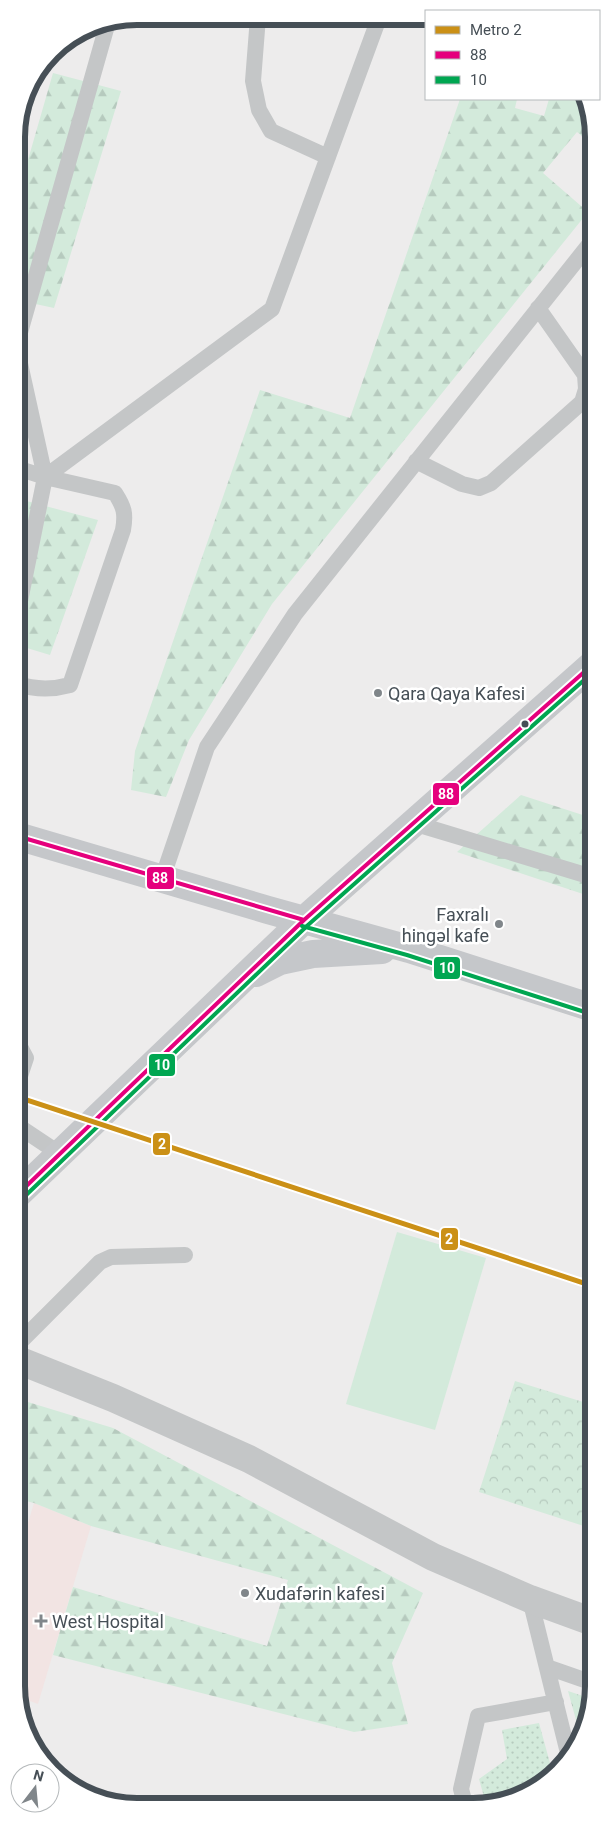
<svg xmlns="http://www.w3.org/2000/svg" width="610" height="1823" viewBox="0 0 610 1823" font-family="Roboto,sans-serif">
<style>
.medical{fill:#f2e4e3}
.grass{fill:url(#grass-dots)}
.forest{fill:url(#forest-firs)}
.park{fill:url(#park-crowns)}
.pitch{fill:#d3eadb}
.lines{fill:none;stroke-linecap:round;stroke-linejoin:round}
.lane{stroke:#c4c6c7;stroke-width:16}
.street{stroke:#c4c6c7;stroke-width:28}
.secondary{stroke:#c5c7ca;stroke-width:28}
.bus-1-casing{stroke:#fff;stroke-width:8}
.bus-2-casing{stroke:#fff;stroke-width:8}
.bus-1{stroke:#e5007d;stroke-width:4}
.bus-2{stroke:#00a651;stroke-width:4}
.metro-1-casing{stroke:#fff;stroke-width:9}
.metro-1{stroke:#cb9016;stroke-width:5}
.poi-dot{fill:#80868a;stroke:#fff;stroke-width:2}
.bus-dot{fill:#464f56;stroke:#fff;stroke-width:2}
.labels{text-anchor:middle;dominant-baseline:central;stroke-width:5;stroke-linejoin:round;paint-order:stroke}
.poi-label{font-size:18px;fill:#464f56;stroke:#fff;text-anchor:start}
.rim{fill:none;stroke:#464f56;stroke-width:6}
.line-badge{stroke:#fff;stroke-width:2}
.badge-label{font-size:14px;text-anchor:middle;font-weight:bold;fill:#fff}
</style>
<defs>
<pattern id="grass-dots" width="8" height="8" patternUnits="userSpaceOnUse" patternTransform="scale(1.25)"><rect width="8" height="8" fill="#d3eadb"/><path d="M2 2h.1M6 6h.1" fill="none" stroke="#b6cabe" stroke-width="1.8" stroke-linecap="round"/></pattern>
<pattern id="forest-firs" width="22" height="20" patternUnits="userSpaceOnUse" patternTransform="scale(1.25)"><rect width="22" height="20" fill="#d3eadb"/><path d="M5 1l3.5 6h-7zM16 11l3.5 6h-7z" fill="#b6cabe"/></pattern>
<pattern id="park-crowns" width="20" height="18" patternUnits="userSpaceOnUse" patternTransform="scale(1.25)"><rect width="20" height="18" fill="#d3eadb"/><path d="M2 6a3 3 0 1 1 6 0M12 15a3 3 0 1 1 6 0" fill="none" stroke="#b6cabe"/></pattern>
</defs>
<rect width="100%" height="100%" fill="#edecec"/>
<path class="medical" d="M34 1503 91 1526 38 1704 19 1697 18 1556Z"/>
<path class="grass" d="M539 1723 553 1774 534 1790 497 1804H486L479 1779 507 1759 502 1730Z"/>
<path class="forest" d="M53 73 121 91 54 308 17 300V198Z
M460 99H517L515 108 544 116 549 99H584L591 113V143L577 132 543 173 588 212 272 604 189 740 166 797 131 790 135 751 260 390 350 418Z
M19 499 98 520 50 655 17 645V507Z
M521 795 592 818V897L457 852Z
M18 1399 113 1428 423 1593 392 1663 408 1724 354 1732 53 1655 73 1587 267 1646 288 1580 91 1526 34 1503 18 1499Z"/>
<path class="park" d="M515 1381 593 1405V1529L479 1492Z
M568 1691 592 1699 585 1732 581 1738Z"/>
<path class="pitch" d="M397 1232 486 1258 435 1430 346 1404Z"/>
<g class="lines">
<path class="lane" d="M258 17 253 81 259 110 271 131 328 157
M17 343 108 22
M17 350 45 477 17 616
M416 461 462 484 479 488 491 483 582 402 586 389 585 375 538 308
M17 468 45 477 115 493C124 507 126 513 123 530L70 685C52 690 36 690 17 684
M45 477 272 309 379 18
M413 823 592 877
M162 879 207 747 295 614 592 241
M18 1043 26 1058 18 1082
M18 1126 60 1154
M18 1344 100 1262 111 1257 185 1255
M530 1599 569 1757
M547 1667 593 1683
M465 1804 461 1789 478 1716 556 1702"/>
<path class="street" d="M18 1360 113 1398 249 1459 433 1557 530 1599 593 1622"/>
<path class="secondary" d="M17 836 268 910 409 949 593 1008
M256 973 280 961 313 954 382 950
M18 1194 304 920 592 665"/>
<defs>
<path id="bus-1" d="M17 836 304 920
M18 1194 304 920 592 665"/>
<path id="bus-2" d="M302 926 407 955 591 1014
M22 1199 308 925 592 673"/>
</defs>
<use href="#bus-1" class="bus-1-casing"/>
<use href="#bus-2" class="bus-2-casing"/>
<use href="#bus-1" class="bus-1"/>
<use href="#bus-2" class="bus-2"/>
<defs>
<path id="metro-1" d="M18 1097 593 1286"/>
</defs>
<use href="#metro-1" class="metro-1-casing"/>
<use href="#metro-1" class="metro-1"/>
</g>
<g class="poi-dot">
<circle cx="378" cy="693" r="5"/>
<circle cx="499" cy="924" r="5"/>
<circle cx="245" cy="1593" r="5"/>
<path d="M38.5 1613.5h5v5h5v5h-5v5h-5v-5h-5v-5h5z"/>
</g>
<circle class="bus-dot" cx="525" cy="724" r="4.5"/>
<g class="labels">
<g class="poi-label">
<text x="388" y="693">Qara Qaya Kafesi</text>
<text x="489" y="914" text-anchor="end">Faxralı<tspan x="489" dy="21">hingəl kafe</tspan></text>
<text x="255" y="1593">Xudafərin kafesi</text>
<text x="52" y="1621">West Hospital</text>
</g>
</g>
<path d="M0 0H610V1823H0ZM137 25H473A112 112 0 0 1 585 137V1686A112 112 0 0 1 473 1798H137A112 112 0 0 1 25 1686V137A112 112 0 0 1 137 25Z" fill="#fff" fill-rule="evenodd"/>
<path class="rim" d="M137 25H473A112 112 0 0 1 585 137V1686A112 112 0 0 1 473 1798H137A112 112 0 0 1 25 1686V137A112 112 0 0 1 137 25Z"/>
<g class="line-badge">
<rect x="432" y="782" width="28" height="24" rx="5" fill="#e5007d"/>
<rect x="146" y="866" width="29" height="24" rx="5" fill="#e5007d"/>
<rect x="433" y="956" width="28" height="24" rx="5" fill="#00a651"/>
<rect x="148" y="1053" width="28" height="24" rx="5" fill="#00a651"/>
<rect x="152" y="1132" width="19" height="24" rx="5" fill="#cb9016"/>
<rect x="440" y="1227" width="19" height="24" rx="5" fill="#cb9016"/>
</g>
<g class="badge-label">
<text x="446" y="799">88</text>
<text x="160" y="883">88</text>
<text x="447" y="973">10</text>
<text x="162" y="1070">10</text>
<text x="162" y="1149">2</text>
<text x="449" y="1244">2</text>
</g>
<rect x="425" y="10" width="175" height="90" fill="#ffffff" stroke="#b5b9bb"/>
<rect x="435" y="26" width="25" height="8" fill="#cb9016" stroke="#b5b9bb"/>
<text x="470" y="35" font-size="15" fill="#464f56">Metro 2</text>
<rect x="435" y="51" width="25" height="8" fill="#e5007d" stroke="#b5b9bb"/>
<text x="470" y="60" font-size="15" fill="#464f56">88</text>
<rect x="435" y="76" width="25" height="8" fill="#00a651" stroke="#b5b9bb"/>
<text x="470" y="85" font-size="15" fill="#464f56">10</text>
<g transform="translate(35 1788) rotate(16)"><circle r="24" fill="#ffffff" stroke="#b5b9bb"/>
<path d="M0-4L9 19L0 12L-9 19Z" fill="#80868a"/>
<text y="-8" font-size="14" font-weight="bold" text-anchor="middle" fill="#464f56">N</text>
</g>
</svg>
